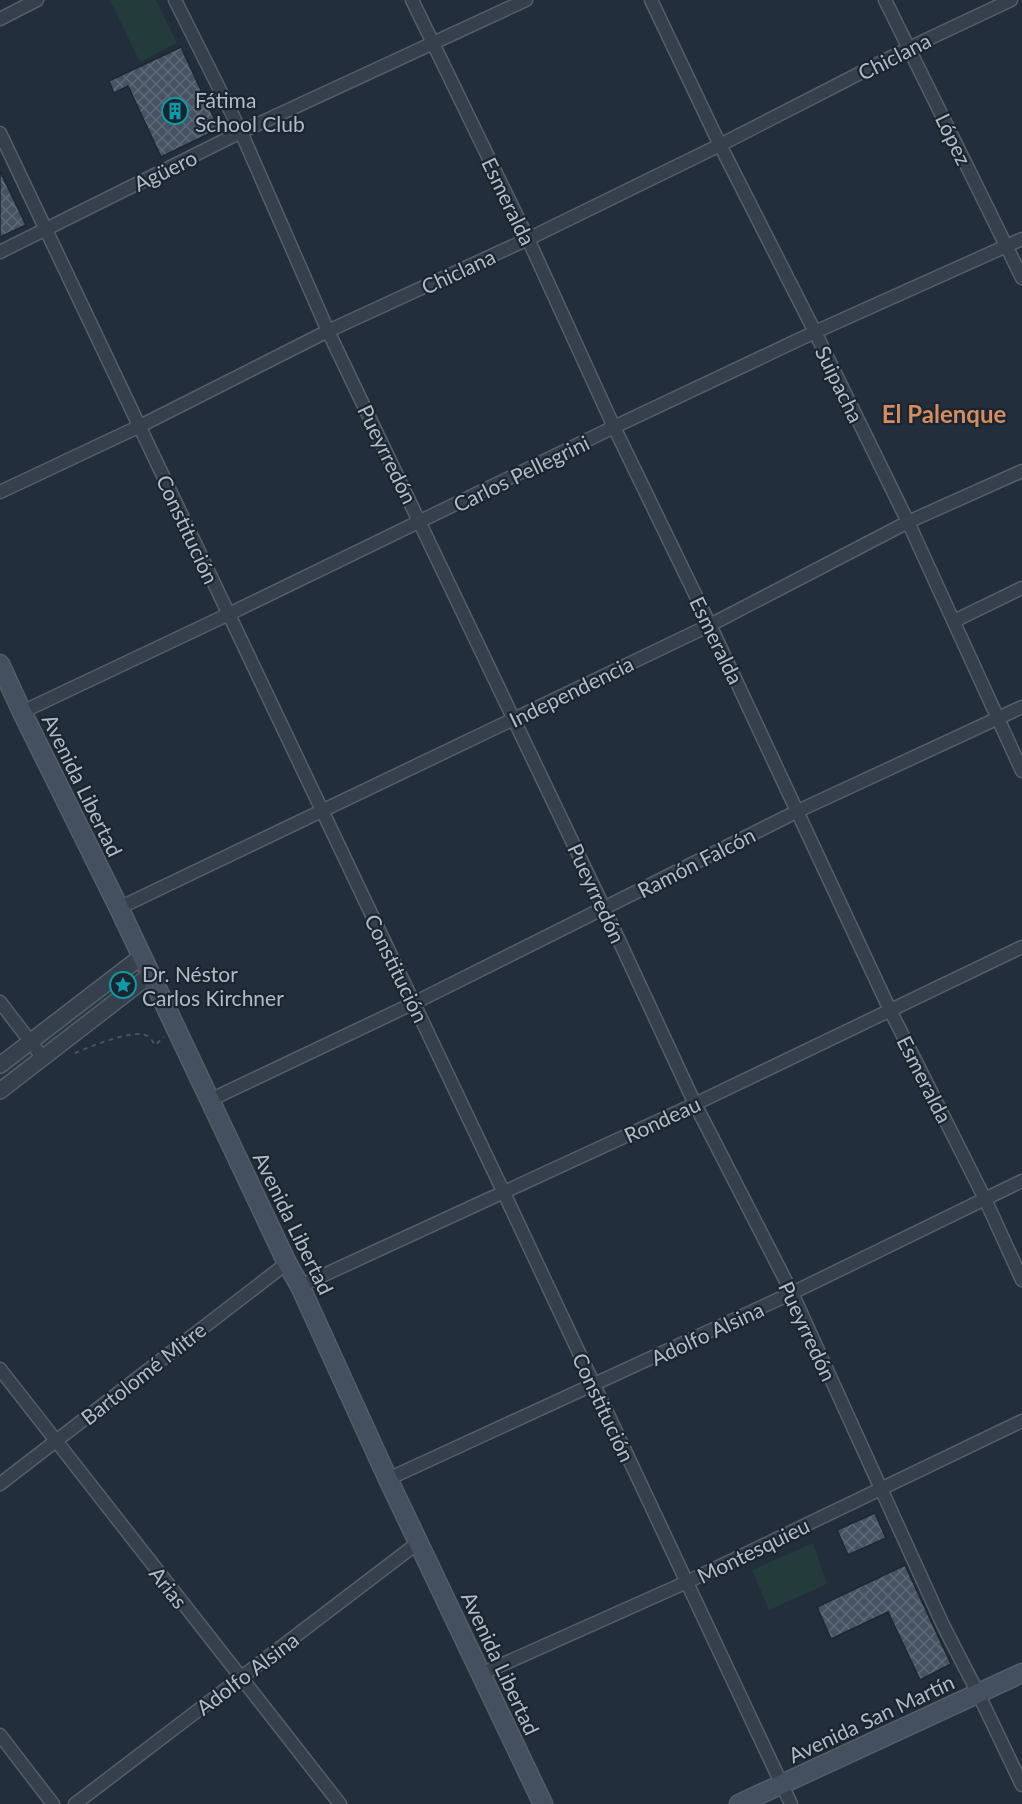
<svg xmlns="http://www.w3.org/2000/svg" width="1022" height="1804" viewBox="0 0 1022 1804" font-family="Lato,sans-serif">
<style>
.park{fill:url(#park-tufts)}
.garden{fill:#243b3c}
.building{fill:url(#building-cross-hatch);stroke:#1d2732;stroke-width:1.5}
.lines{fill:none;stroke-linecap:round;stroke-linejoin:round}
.minor-casing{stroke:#545e69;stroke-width:15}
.tertiary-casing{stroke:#545e69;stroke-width:18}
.secondary-casing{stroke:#545e69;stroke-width:21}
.path{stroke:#42585a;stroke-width:2;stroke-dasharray:4.5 4.5;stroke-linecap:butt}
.minor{stroke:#36404c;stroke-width:12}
.tertiary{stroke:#36404c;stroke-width:15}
.secondary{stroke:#444f5f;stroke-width:18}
.labels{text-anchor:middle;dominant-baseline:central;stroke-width:4.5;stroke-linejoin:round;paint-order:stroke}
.street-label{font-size:21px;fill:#b1bbc7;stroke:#1b2530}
.poi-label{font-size:21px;fill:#b1bbc7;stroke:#1b2530;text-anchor:start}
.quarter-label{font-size:24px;font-weight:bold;fill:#d48d5f;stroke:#1b2530}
</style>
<defs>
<pattern id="park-tufts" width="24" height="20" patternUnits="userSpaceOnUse" patternTransform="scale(1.5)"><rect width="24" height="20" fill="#243b3c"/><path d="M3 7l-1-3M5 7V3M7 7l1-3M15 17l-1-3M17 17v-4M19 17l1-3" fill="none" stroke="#415557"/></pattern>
<pattern id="building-cross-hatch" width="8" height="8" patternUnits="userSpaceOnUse" patternTransform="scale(1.5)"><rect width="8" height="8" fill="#465362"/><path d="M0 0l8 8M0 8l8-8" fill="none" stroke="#5e6a77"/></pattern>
</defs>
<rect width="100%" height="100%" fill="#222e3b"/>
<path class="park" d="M142 956 150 975 0 1091V1065Z"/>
<path class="garden" d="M110 0H156L177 43 140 62Z
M813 1543 827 1584 769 1610 752 1570Z"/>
<path class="building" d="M181 47 219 129 161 157 128 86 114 93 109 81Z
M0 171 26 225 0 237Z
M875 1513 886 1538 848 1555 837 1530Z
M905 1565 951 1664 920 1680 888 1612 831 1639 817 1607Z"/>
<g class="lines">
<defs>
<path id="minor" d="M175 0 241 132 328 331 604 908 695 1104 792 1293 943 1625 978 1693 1022 1785
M412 0 528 239 614 427 710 625 890 1010 985 1199 1022 1280
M651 0 720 145 815 332 908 522 1022 771
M885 0 1022 278
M0 19 37 0
M0 133 504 1193 791 1804
M0 252 241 132 526 0
M0 492 140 426 328 331 528 239 720 145 909 48 1011 0
M954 621 1022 588
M22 712 229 614 614 427 815 332 1022 239
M119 908 710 625 908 522 1022 471
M0 1002 43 1058
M210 1100 414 1003 798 811 1022 707
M300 1286 695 1104 1022 947
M0 1369 340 1804
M388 1479 792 1293 1022 1181
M0 1484 287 1263
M481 1674 687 1582 1022 1421
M0 1735 53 1804
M75 1804 419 1542"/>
<path id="tertiary" d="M0 1065 142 956
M0 1091 150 975"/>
<path id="secondary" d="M0 664 22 712 119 908 287 1263 300 1286 388 1479 543 1804
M739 1804 1022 1673"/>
</defs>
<use href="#minor" class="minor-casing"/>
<use href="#tertiary" class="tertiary-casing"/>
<use href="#secondary" class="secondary-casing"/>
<path class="path" d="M75 1053C89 1047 130 1030 145 1035 150 1036 152 1041 155 1045L164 1037"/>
<use href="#minor" class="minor"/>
<use href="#tertiary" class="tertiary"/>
<use href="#secondary" class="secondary"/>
</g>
<defs>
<symbol id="building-ring" viewBox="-11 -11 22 22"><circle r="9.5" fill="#1b2530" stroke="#0f9aa8" stroke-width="1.5"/><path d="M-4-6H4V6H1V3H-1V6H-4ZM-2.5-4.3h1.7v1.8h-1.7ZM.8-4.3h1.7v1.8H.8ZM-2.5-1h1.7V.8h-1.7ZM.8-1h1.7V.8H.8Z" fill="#0f9aa8"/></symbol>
<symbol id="sight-ring" viewBox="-11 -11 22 22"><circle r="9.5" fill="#1b2530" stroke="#0f9aa8" stroke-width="1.5"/><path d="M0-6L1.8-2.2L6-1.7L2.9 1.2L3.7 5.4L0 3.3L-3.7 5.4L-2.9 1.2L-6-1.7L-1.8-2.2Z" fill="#0f9aa8"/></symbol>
</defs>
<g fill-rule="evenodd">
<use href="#building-ring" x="160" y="96" width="30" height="30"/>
<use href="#sight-ring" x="108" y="970" width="30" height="30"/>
</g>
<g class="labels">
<g class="street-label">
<text transform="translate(894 56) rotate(-27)">Chiclana</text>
<text transform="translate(954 139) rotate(64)">López</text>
<text transform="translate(165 170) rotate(-26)">Agüero</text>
<text transform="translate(509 201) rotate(64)">Esmeralda</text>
<text transform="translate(458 271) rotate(-25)">Chiclana</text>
<text transform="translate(840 384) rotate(64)">Suipacha</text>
<text transform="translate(388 454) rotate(64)">Pueyrredón</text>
<text transform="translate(521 473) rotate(-26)">Carlos Pellegrini</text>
<text transform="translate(188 529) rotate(65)">Constitución</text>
<text transform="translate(717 640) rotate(64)">Esmeralda</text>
<text transform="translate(571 691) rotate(-26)">Independencia</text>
<text transform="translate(83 785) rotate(64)">Avenida Libertad</text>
<text transform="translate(696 862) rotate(-27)">Ramón Falcón</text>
<text transform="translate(597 893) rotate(65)">Pueyrredón</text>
<text transform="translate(397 968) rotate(64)">Constitución</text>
<text transform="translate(925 1079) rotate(63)">Esmeralda</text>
<text transform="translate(662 1119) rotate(-25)">Rondeau</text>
<text transform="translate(294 1223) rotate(64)">Avenida Libertad</text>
<text transform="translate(808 1331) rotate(65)">Pueyrredón</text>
<text transform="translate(707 1333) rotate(-25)">Adolfo Alsina</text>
<text transform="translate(143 1373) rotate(-38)">Bartolomé Mitre</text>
<text transform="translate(604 1407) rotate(65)">Constitución</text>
<text transform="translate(753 1550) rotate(-26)">Montesquieu</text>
<text transform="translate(169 1587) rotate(52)">Arias</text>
<text transform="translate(501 1663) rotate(65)">Avenida Libertad</text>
<text transform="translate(247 1673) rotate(-37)">Adolfo Alsina</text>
<text transform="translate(871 1718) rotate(-25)">Avenida San Martín</text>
</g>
<g class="poi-label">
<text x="195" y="99">Fátima<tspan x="195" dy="24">School Club</tspan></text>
<text x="142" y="973">Dr. Néstor<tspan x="142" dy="24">Carlos Kirchner</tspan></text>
</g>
<g class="quarter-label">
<text x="944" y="413">El Palenque</text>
</g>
</g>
</svg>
